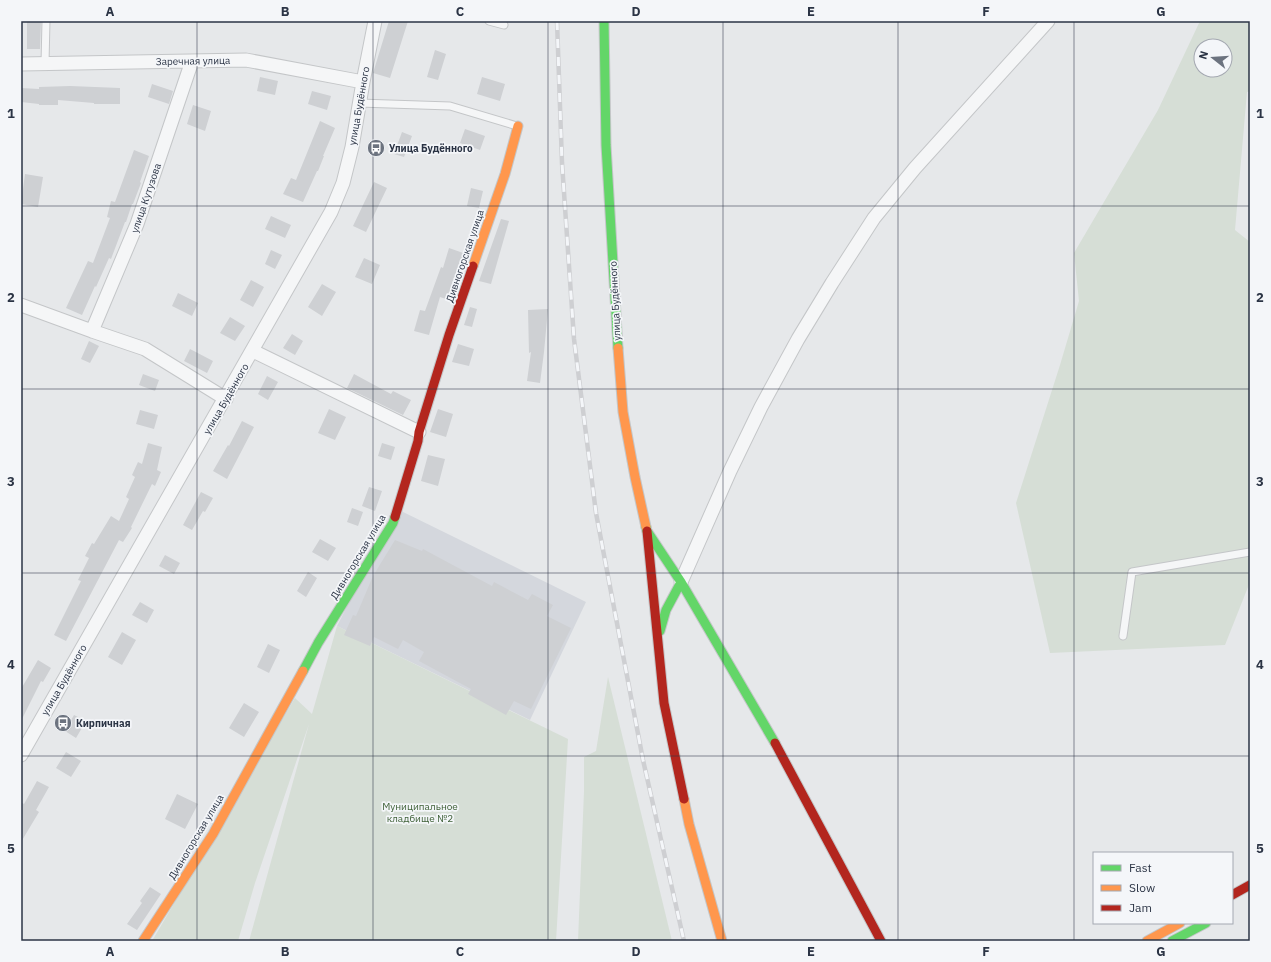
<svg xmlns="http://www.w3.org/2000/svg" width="1271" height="962" viewBox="0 0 1271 962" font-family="'IBM Plex Sans',sans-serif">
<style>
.built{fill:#d4d7dd}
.green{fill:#d6ded6;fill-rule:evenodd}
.building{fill:#ced0d3}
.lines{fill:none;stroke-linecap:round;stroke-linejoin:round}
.lane-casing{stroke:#c4c6c8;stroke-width:9}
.street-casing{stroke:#c4c6c8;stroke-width:15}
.fast-casing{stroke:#c4c6c8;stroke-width:11}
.slow-casing{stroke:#c4c6c8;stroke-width:11}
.jam-casing{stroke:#c4c6c8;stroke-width:11}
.lane{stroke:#f5f6f7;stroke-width:7}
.street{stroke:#f5f6f7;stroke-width:13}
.fast{stroke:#63d668;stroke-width:9}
.slow{stroke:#ff974d;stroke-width:9}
.jam{stroke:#b3261e;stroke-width:9}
.rail-casing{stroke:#cecfd2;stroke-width:4.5}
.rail{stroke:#f4f6f9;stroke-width:3;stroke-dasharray:9;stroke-linecap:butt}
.grid{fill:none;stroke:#2b3445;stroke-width:1;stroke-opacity:0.55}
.labels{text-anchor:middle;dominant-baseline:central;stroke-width:3.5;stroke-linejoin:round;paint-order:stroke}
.street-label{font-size:10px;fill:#2b3445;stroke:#f4f6f9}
.poi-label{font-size:10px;font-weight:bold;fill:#2b3445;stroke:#f4f6f9;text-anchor:start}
.park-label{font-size:10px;fill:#3f6138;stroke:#f4f6f9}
.neatline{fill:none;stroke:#2b3445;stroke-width:1.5}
.grid-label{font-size:13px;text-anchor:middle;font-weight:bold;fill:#2b3445}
</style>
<rect width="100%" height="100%" fill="#e6e8ea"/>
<path class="built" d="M397 509 586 602 530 720 337 626Z"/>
<path class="green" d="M1200 21H1250V91L1247 92 1235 230 1250 242V582L1225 645 1050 653 1016 503 1060 365 1079 301 1074 253 1158 110ZM1201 46H1225V70H1201Z
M337 626 568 739 556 941H249L309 724 255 883 238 941H152L295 698 312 714Z
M608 677 672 941H578L584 791V757L596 751Z"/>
<path class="building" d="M27 21H41L40 49H27Z
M389 21H408L390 78 373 73Z
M435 50 446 54 438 80 427 77Z
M260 77 278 81 275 95 257 91Z
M482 77 505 84 500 101 477 94Z
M152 84 173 91 169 104 148 97Z
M70 86 120 88V104H94V103L58 100V105H39V104L21 102V88L39 89V87Z
M312 91 331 96 327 110 308 104Z
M193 105 211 111 205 131 187 124Z
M320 121 335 128 323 156H324L318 171H317L303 202 283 194 291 178 296 180Z
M465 129 485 136 480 150 460 143Z
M402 132 412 136 404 157 394 154Z
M134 150 149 156 140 182 141 183 133 204H132L126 222H125L111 259 109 258 96 287 95 286 82 315 66 308 88 261 93 263 110 218 107 217 111 201 115 202Z
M25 174 43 177 38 207 21 204Z
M374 182 387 188 366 232 353 226Z
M471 188 483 191 479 208 467 206Z
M271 216 291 225 285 238 265 229Z
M501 219 509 221 491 284 479 281Z
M449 248 466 254 449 300 440 297 429 335 414 331 420 310 425 311 441 267 443 268Z
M271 250 282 255 275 269 265 264Z
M364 258 380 265 372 284 355 277Z
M251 280 264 287 253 307 240 300Z
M322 284 336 292 322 316 308 307Z
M178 293 198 303 192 316 172 306Z
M470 307 477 309 472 327 464 325Z
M548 309 544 352 540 383 527 381 531 352 529 353 528 310Z
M230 317 245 326 235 341 220 333Z
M292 334 303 341 295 355 283 348Z
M89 341 99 346 90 363 81 359Z
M458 344 474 349 469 366 452 362Z
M190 349 213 361 207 373 184 361Z
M143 374 159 380 155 391 139 385Z
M354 374 391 394 393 391 411 400 403 415 347 388Z
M267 376 278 382 268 400 258 394Z
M329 409 346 417 335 440 318 433Z
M438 409 453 414 446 437 430 432Z
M140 410 158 415 154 429 136 424Z
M242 421 254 427 227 479 213 471 228 445 229 446Z
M148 443 162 447 157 470 161 472 155 486 152 484 131 527 132 528 123 542 119 540 66 641 54 635 81 581 78 580 89 558 85 556 92 543 94 544 111 516 119 521 129 499 126 497 135 477 132 475 138 462 142 464Z
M382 443 395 447 391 460 378 456Z
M428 455 445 459 438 486 421 481Z
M369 487 382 491 375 511 362 506Z
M201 492 213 498 205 512 203 511 192 530 183 525Z
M352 508 363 512 358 526 347 522Z
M320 539 336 548 328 561 312 552Z
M395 540 422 551 423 549 492 586 494 582 528 600 532 594 553 605 547 616 571 628 531 709 514 701 506 715 468 694 471 689 419 661 424 652 403 640 398 649 374 637 370 646 344 635 353 615 356 616 373 576Z
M165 555 180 563 174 574 159 566Z
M308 572 317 578 306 597 297 591Z
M140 602 154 610 147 623 132 615Z
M122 632 136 640 122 665 108 657Z
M268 644 280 650 269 673 257 667Z
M38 660 51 668 43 682 41 681 21 721V689Z
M244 703 259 712 244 737 229 728Z
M74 715 86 721 76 738 65 731Z
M66 752 81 761 71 777 56 768Z
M37 781 49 787 36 810 39 812 21 842V802L24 804Z
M177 794 198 804 185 829 165 819Z
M150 887 161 894 137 930 127 924 142 903 140 901Z"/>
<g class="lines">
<defs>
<path id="lane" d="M489 21 504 25
M45 63 46 21
M359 103 450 106 517 126
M1123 636 1132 572 1250 552"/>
<path id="street" d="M21 64 246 60 363 82
M21 305 92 331 145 349 226 399
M92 331 137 224 192 61
M253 351 419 432
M681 582 730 471 761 407 798 339 832 283 874 218 915 168 1048 21
M21 755 331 212 343 183 352 147 363 82 375 21"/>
<path id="fast" d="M604 21 606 145 618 348
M646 527 647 531 681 582 775 743
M660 631 666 610 681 582
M303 671 318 643 393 523 395 517
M1172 941 1206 923"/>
<path id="slow" d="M473 266 505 174 518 126
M618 348 623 412 635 477 646 527
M684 799 689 824 722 941
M143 941 213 834 303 671
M1147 941 1180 923"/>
<path id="jam" d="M395 517 418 441 419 432 449 335 473 266
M647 531 664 703 684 799
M775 743 881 941
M1232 895 1250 885"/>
</defs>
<use href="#lane" class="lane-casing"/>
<use href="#street" class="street-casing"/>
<use href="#fast" class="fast-casing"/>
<use href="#slow" class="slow-casing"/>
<use href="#jam" class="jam-casing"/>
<use href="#lane" class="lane"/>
<use href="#street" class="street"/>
<use href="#fast" class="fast"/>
<use href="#slow" class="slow"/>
<use href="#jam" class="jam"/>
<defs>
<path id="rail" d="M557 21 562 163 574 339 596 513 643 760 684 941"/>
</defs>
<use href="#rail" class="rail-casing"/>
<use href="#rail" class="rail"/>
</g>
<path class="grid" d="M197 21V941M373 21V941M548 21V941M723 21V941M898 21V941M1074 21V941M21 206H1250M21 389H1250M21 573H1250M21 756H1250"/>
<defs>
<symbol id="bus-disc" viewBox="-11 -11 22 22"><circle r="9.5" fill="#6c737f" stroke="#f4f6f9"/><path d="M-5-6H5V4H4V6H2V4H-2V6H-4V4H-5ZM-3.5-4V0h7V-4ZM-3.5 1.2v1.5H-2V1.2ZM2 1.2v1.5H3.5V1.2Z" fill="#fff"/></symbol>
</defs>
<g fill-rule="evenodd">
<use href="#bus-disc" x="366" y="138" width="20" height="20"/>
<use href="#bus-disc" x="53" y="713" width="20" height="20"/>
</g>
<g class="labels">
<g class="street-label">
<text transform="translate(193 61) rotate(-1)">Заречная улица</text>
<text transform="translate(359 106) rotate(-80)">улица Будённого</text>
<text transform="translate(146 198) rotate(-71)">улица Кутузова</text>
<text transform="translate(465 256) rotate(-71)">Дивногорская улица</text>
<text transform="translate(615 301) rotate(-93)">улица Будённого</text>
<text transform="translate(226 399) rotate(-60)">улица Будённого</text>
<text transform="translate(358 557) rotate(-59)">Дивногорская улица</text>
<text transform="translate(64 680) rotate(-60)">улица Будённого</text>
<text transform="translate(196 837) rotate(-59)">Дивногорская улица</text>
</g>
<g class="poi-label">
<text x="389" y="148">Улица Будённого</text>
<text x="76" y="723">Кирпичная</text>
</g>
<g class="park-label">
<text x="420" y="806">Муниципальное<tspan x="420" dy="12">кладбище №2</tspan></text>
</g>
</g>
<rect width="1271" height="962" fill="none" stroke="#f4f6f9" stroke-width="44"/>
<rect x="1093" y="852" width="140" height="72" fill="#f4f6f9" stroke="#a4a8b1"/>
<rect x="1101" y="865" width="20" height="6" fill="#63d668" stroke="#a4a8b1"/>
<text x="1129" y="872" font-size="12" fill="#2b3445">Fast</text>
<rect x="1101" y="885" width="20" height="6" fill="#ff974d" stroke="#a4a8b1"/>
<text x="1129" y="892" font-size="12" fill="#2b3445">Slow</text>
<rect x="1101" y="905" width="20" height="6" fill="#b3261e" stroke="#a4a8b1"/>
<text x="1129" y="912" font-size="12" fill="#2b3445">Jam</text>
<g transform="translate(1213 58) rotate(287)"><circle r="19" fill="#f4f6f9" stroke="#a4a8b1"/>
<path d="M0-3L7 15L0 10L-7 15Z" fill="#6c737f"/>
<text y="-6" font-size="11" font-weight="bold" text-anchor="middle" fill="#2b3445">N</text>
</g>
<rect x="22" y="22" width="1227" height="918" class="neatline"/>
<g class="grid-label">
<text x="110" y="16">A</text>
<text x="285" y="16">B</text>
<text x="460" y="16">C</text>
<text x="636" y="16">D</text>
<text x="811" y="16">E</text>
<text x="986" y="16">F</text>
<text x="1161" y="16">G</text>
<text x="11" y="118">1</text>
<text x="1260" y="118">1</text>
<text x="11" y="302">2</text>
<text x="1260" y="302">2</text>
<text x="11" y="486">3</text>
<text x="1260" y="486">3</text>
<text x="11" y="669">4</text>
<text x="1260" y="669">4</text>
<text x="11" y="853">5</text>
<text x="1260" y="853">5</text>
<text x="110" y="956">A</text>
<text x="285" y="956">B</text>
<text x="460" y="956">C</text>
<text x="636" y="956">D</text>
<text x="811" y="956">E</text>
<text x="986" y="956">F</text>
<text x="1161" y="956">G</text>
</g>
</svg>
